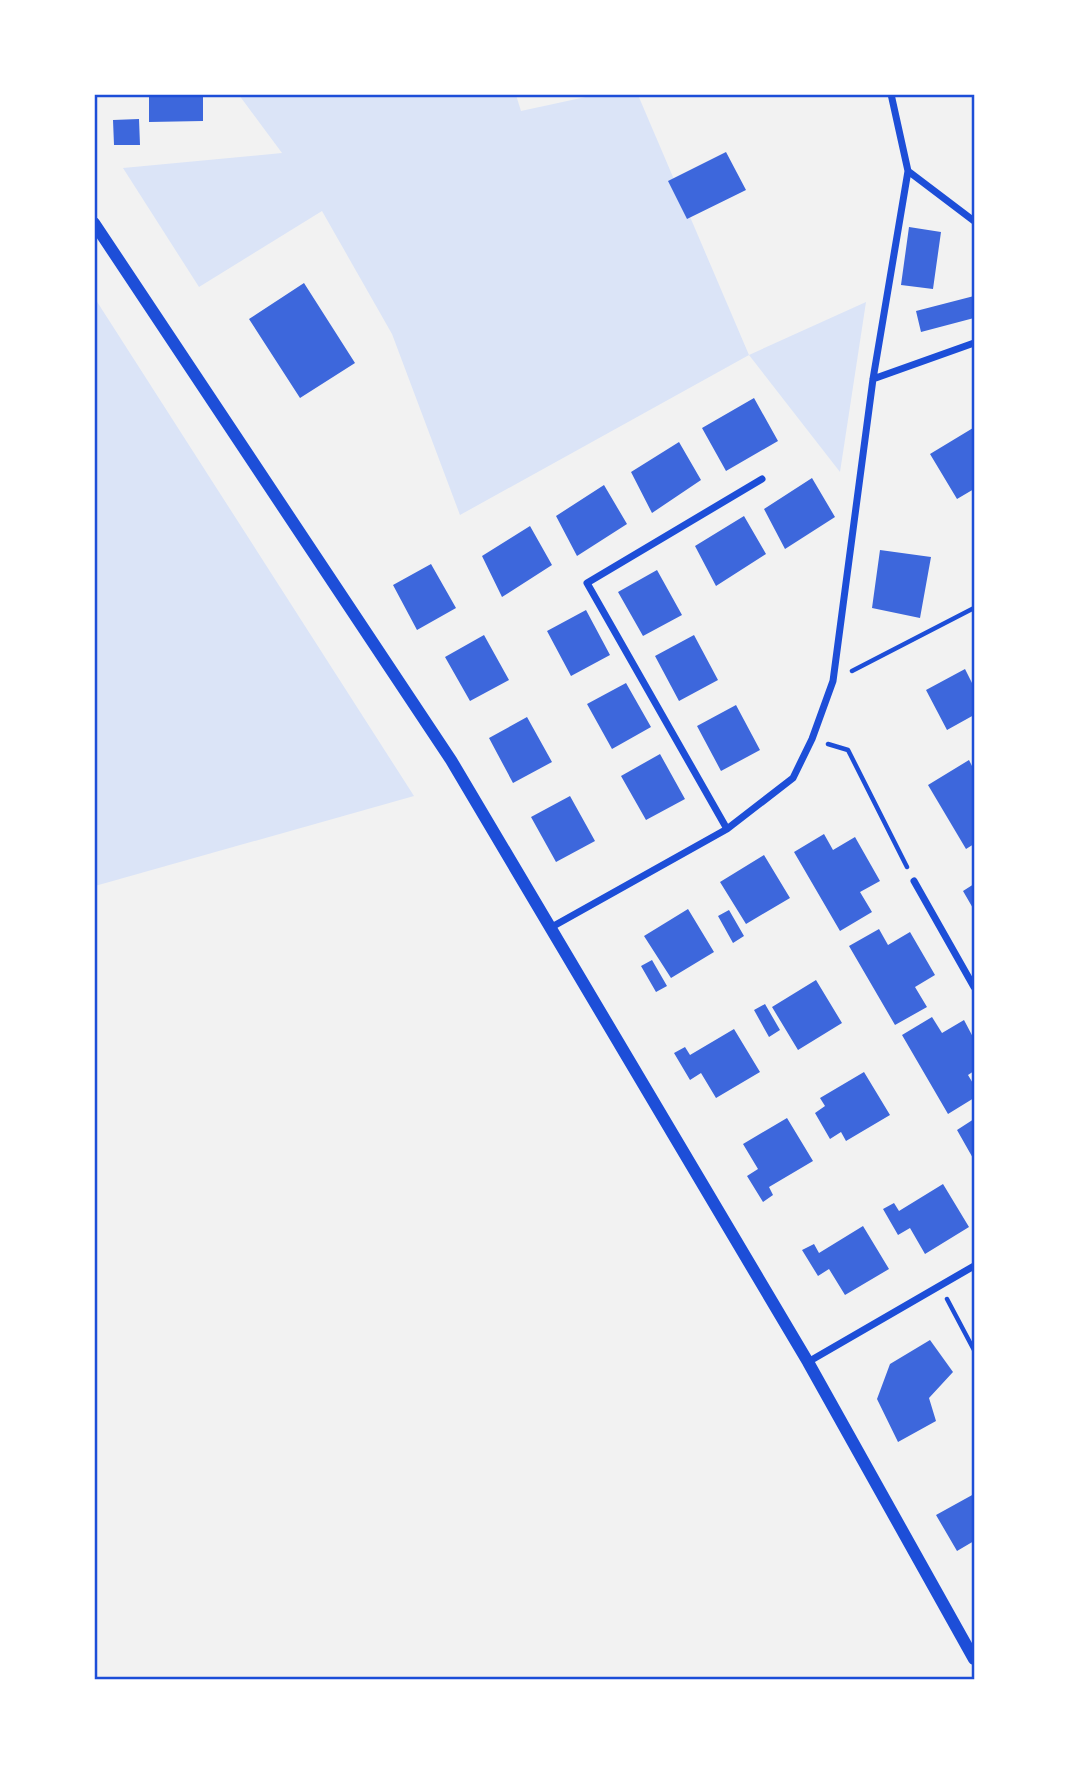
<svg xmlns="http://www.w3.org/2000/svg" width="1069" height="1774" viewBox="0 0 1069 1774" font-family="'Exo 2',sans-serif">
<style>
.green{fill:#dbe4f7}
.building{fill:#3d67dc}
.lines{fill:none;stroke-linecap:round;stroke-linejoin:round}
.path{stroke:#1d4ed8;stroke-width:4.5}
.minor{stroke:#1d4ed8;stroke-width:7}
.tertiary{stroke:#1d4ed8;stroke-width:12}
.neatline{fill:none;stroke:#1d4ed8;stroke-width:2.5}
</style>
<rect width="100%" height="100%" fill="#f2f2f2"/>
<path class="green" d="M239 95H516L521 111 595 95H638L749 355 866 302 840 472 749 355 460 515 392 334 322 211 199 287 123 168 282 153Z
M94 297 414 796 95 886Z"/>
<path class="building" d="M149 94H203V121L149 122Z
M139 119 140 145H114L113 120Z
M726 152 746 190 687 219 668 181Z
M909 227 941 232 933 289 901 285Z
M304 283 355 363 300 398 249 319Z
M974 296V318L921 332 916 311Z
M754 398 778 441 726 471 702 428Z
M973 428 974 489 957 499 930 454Z
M679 442 701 480 652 513 631 472Z
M812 478 835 517 785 549 764 509Z
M604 485 627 524 577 556 556 516Z
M744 516 766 554 716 586 695 546Z
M530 526 552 565 502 597 482 556Z
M880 550 931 557 920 618 872 608Z
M431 564 456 608 417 630 393 585Z
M657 570 682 615 643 636 618 592Z
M586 610 610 655 571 676 547 631Z
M484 635 509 680 470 701 445 657Z
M694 635 718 680 679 701 655 656Z
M965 669 974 687V715L947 730 926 690Z
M626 683 651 727 612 749 587 704Z
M736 705 760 750 721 771 697 726Z
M527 717 552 762 513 783 489 738Z
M660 754 685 799 646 820 621 776Z
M969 760 974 770V844L966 849 928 785Z
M570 796 595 841 556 862 531 817Z
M824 834 833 850 855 837 880 881 860 892 872 912 840 931 794 852Z
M764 855 790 898 746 924 720 882Z
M974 884V910L963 891Z
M688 909 714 952 671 978 644 936Z
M729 910 744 936 733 943 718 916Z
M879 929 888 945 910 932 935 975 915 987 927 1007 895 1025 849 946Z
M652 960 667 986 656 992 641 966Z
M816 980 842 1023 798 1050 772 1007Z
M765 1004 780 1030 769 1037 754 1010Z
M932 1017 942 1033 964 1020 974 1039V1071L968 1075 974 1085V1098L948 1114 902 1035Z
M734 1029 760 1072 716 1098 701 1073 690 1080 674 1053 685 1047 690 1055Z
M864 1072 890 1115 846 1141 841 1132 830 1139 815 1113 825 1106 820 1098Z
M787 1118 813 1161 769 1187 773 1195 763 1202 747 1176 758 1169 743 1144Z
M974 1119V1160L957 1130Z
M943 1184 969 1227 925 1254 910 1228 898 1235 883 1209 894 1203 899 1211Z
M863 1226 889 1269 845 1295 829 1269 818 1276 802 1250 814 1244 819 1253Z
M930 1340 953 1372 929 1398 936 1421 898 1442 877 1399 890 1364Z
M974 1494V1541L957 1551 936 1515Z"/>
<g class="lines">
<path class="path" d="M852 671 974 608
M828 744 848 750 907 867
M947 1299 974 1350"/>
<path class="minor" d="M908 171 974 221
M873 379 974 343
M727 829 587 583 762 479
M914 881 974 987
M550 928 727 829 793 778 812 739 833 681 873 379 908 171 891 94
M808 1362 974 1266"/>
<path class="tertiary" d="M94 223 451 760 808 1362 974 1659"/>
</g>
<rect width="1069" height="1774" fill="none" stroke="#ffffff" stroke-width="192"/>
<rect x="96" y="96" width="877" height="1582" class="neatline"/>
</svg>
